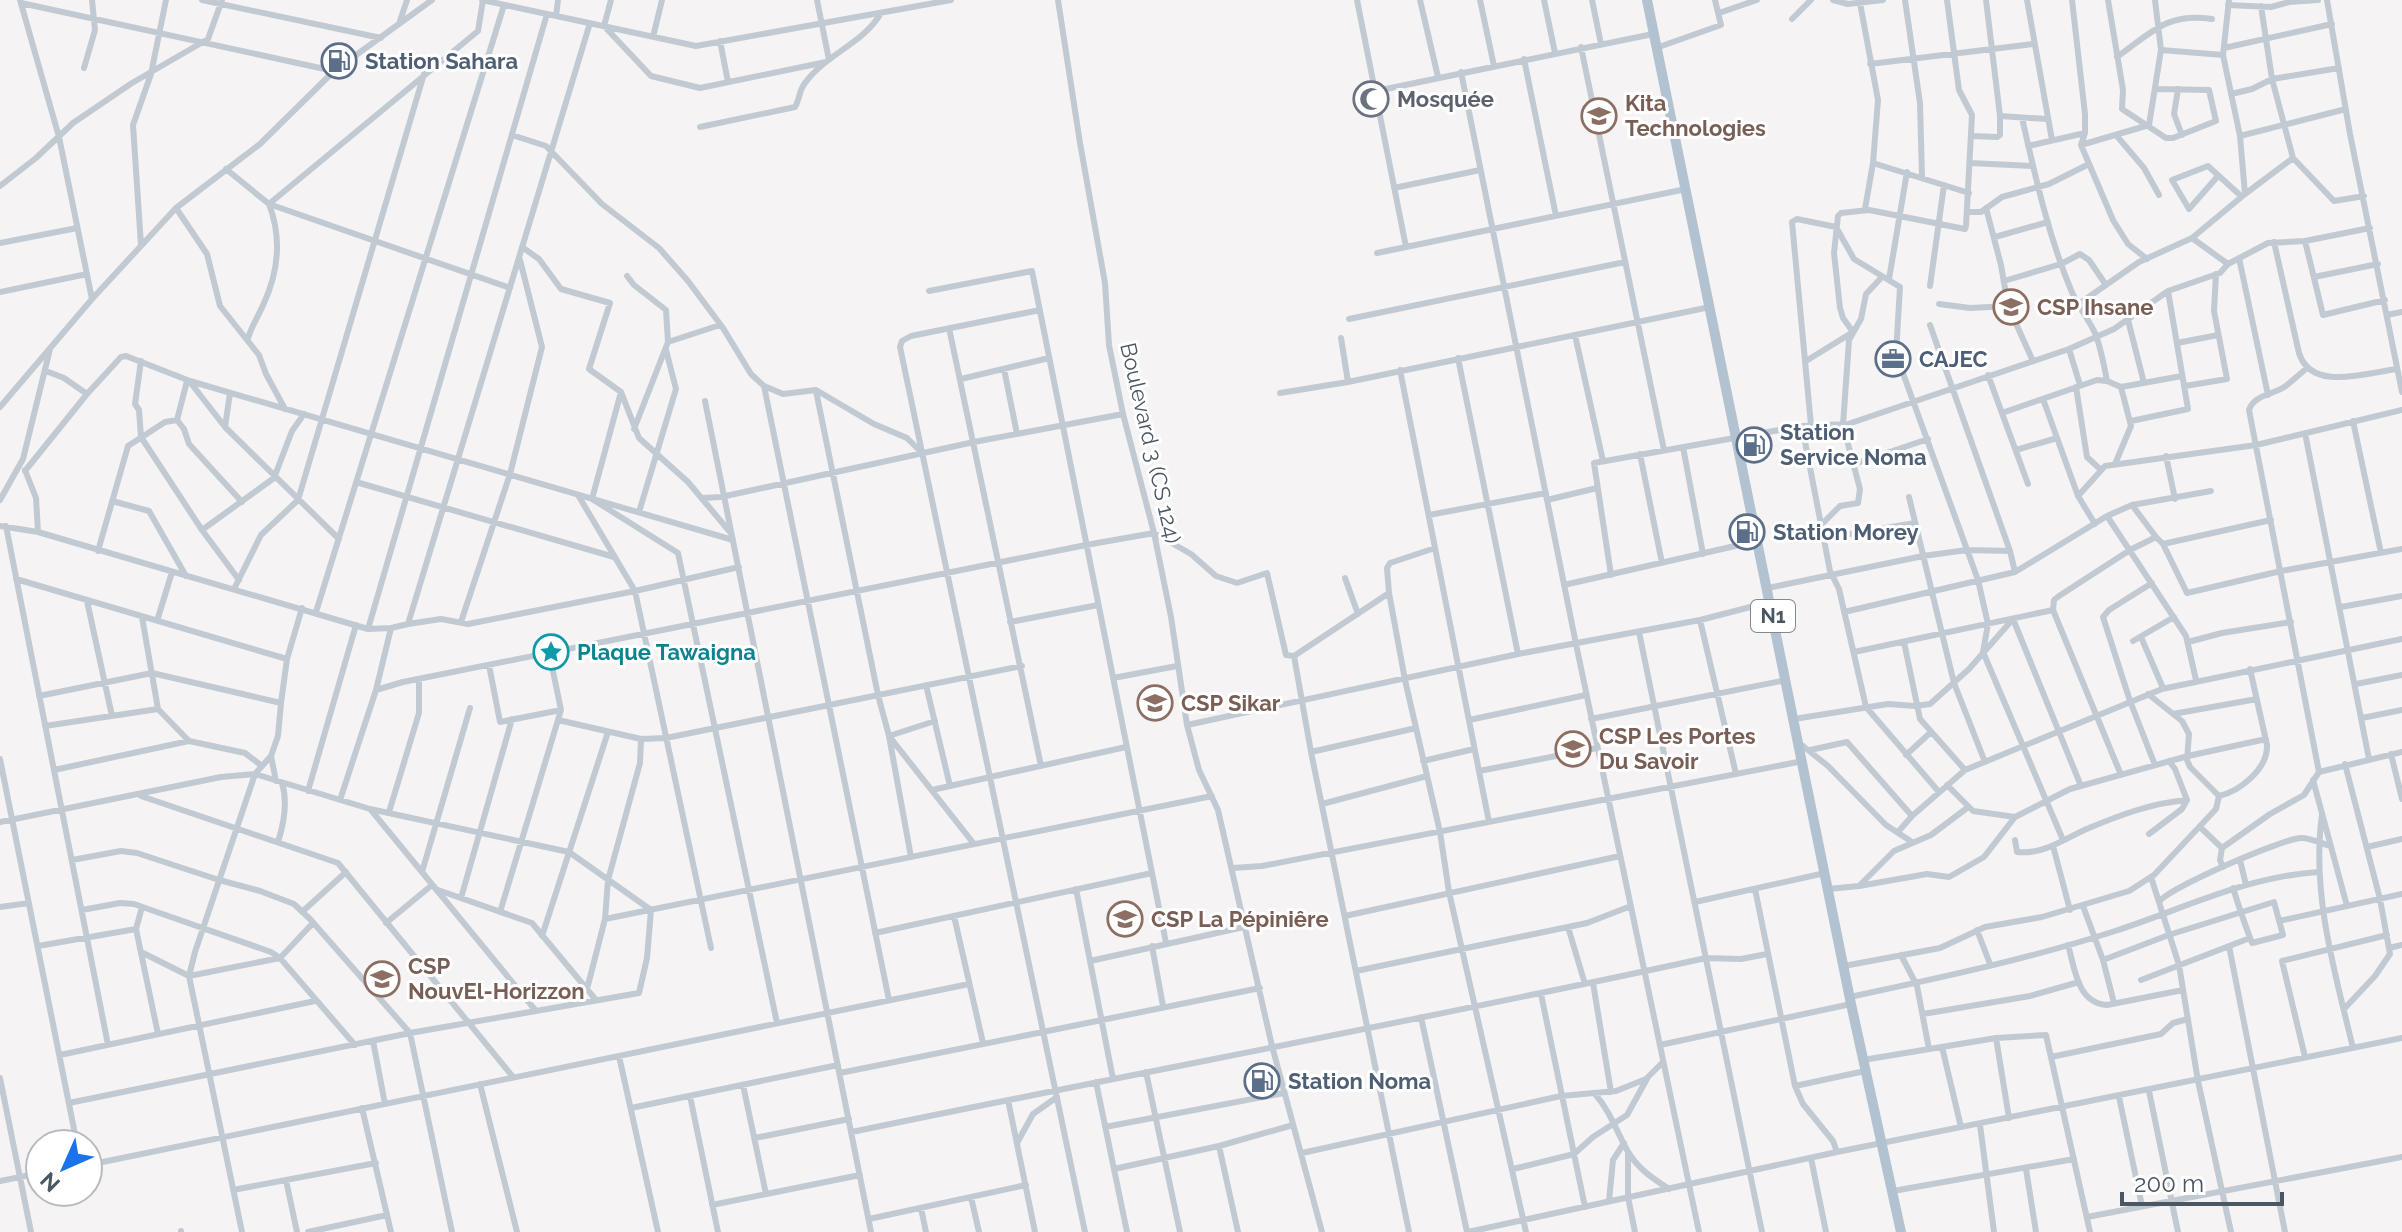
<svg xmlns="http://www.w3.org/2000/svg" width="2402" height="1232" viewBox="0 0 2402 1232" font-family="Raleway,sans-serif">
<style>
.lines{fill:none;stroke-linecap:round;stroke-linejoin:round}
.street{stroke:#c1cad2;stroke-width:6}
.primary{stroke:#b3c2d1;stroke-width:10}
.labels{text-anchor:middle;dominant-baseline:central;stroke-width:6;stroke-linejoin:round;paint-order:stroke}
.shield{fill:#fff;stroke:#808990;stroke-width:2}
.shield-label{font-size:20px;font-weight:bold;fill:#4a5661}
.service-label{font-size:22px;font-weight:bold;fill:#4e5e75;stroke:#fff;text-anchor:start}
.worship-label{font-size:22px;font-weight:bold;fill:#5b616d;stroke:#fff;text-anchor:start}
.education-label{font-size:22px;font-weight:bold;fill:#785e54;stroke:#fff;text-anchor:start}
.street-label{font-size:22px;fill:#4a5661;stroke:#fff}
.culture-label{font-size:22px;font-weight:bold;fill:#0d838f;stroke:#fff;text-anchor:start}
</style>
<rect width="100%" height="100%" fill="#f5f3f3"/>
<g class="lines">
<path class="street" d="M20 0 59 137 92 299
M202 0 381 38
M482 0 696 46 951 0
M611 0 604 26 651 76 700 88 826 62
M817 0 829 60
M1058 0 1080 143 1105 283 1109 345 1123 414 1154 533 1171 617 1187 725 1199 770 1218 810 1272 1046 1322 1232
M1357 0 1406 247
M1420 0 1438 77
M1480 0 1494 66
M1544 0 1555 53
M1592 0 1601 44
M1833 0 1848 4 1883 0
M1905 0 1920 103 1922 177
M1986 0 2000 116
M2027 0 2052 140
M2072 0 2085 114V133L2081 145 2113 220 2128 244 2147 259
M2108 0 2123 90 2122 109 2166 138H2173L2216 121 2209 90 2155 89
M2327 0 2350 134 2402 392
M21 3 334 71
M1860 3 1878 100 1873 163 1865 209
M2228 5 2271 7 2289 2 2318 0
M2261 6 2272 79 2293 158 2334 201 2364 196
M1719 13 1757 0
M556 16 558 0
M1792 19 1811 0
M399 24 407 0
M653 37 662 0
M720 41 728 82
M1581 47 1664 450
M1656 48 1721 25 1715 0
M2224 48 2332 24
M2161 50 2223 55
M2117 57C2151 33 2167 12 2212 19
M1524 59 1556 216
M1870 64 2033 44
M84 68 95 30 92 0
M1461 72 1576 644 1699 1232
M2178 89 2174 114 2182 135
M1376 91 1653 34
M2231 94 2252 89 2272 79 2339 68
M2022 118C2035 175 2048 235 2071 290 2077 305 2088 318 2095 333 2101 348 2104 365 2107 381
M2149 125 2161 50 2155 0
M700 127 795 107C800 99 799 90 805 83 826 54 863 44 881 13
M512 135 546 146 602 204 659 248 688 281 723 328 751 374 764 386 783 394 816 390 874 424 907 438 919 450
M2116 135 2144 168 2159 195
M1972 136 1997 137 2000 135V116L2047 119
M2240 136 2346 109
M2081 145 2149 125
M2028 146 2085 133
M1873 163 1969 193
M1970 163 2032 166
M226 169 269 204 510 288
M2218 176 2189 209 2172 180 2208 166 2241 196
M0 186 36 158 73 123 132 83 208 39 222 0
M1394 188 1480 170
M2245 194 2293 158
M176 208 207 254 220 306 259 355 266 374 285 409
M1986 208 2001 265 2008 306 2033 361
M1968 212H1981L2002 197 2049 184 2089 164
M1995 237 2048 222
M2192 238 2228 264
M2305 241 2323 315 2385 300
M2274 242 2299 353C2311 392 2366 373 2397 369
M0 243 77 228
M141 245 133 125 151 74 166 0
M522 247 539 259 561 289 610 303 589 369 621 392 639 438 688 482 730 532
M1377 253 1686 189
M2239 258 2268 395
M627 276 634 285 666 310 668 342 634 429
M2314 277 2378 264
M1889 279 1907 172
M2004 281 2061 264 2080 254 2089 260 2106 285
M1930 286 1944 185
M929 291 1032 271 1166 943
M0 292 87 274
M2080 303 2139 262 2192 238 2245 194 2240 136 2223 55 2229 0
M1939 304 1970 308 2008 306
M1040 310 911 336 902 341 900 347 1085 1232
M2387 315 2402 312
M1349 319 1625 262
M2128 320 2144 383
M1930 325 2010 551 2015 572
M949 328 1041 766
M1575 335 1603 461
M248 338C252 325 259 315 264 303 279 270 282 238 269 204L478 31 483 0
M1341 338 1348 382
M668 342 720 325
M2177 343 2218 335
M2069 349 2080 385
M1458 358 1518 654
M141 361 135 404 139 410 141 437 202 530 239 580
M1806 361 1853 332 1843 318 1840 308 1834 253 1838 216 1841 213 1869 210 1965 229 1966 226 1972 115 1959 90 1947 0
M2307 368C2300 374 2293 380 2287 385 2275 395 2254 394 2249 410L2319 772
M1004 369 1017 434
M1400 370 1489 822
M46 371 64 378 87 394
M1988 375 2028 484
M961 379 1049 358
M190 382 225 427
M764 386 889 1000
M2185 386 2227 379 2214 311 2216 274
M2076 387 2087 457 2101 470
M816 391 878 695 889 736 911 857
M621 392 592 499 678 553 777 1023
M230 393 225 427 339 539
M1280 393 1348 382 1710 307
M2043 399 2078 496 2095 524
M705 401 871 1232
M0 407 92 299 176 208 260 144 334 71 432 0
M2002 413 2097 380 2107 381 2121 387 2182 376
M177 420 184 429 189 444 242 502
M177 420 187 381
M2131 421 2188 409 2168 291
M2353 421 2381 553
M1811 425 1792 222 1797 219 1836 227 1854 259 1900 287 1896 354 1978 580 1988 624 1983 652 2063 840
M1802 426 1830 571 1839 589 1866 707 1939 792
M2305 433 2369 759
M1683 447 1703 554
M2016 450 2057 438
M1640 454 1662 563
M2166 456 2175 499
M1854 464 1928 439
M2115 464 2131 426 2121 387
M25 470 36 498 38 532
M25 471 87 394 121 357 126 356 190 381 733 540
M356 482 614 557
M578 495 635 591 711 948
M2078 496 2105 466 2256 445 2402 410
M1909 497 1954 683 1985 762
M703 498 721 497 974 442 1123 414
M0 500 23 459 50 349
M1547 500 1597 488
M112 501 149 511 186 576
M2132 505 2156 537
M639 512 676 389 666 350
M1429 515 1546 493
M2107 516 2186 636 2196 680
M1821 525 1840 506 1858 503 1860 489 1843 425 1849 340 1861 319 1866 294 1881 278
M0 526 38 532 368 629 391 628 376 690 340 800
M6 526 108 1045
M202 530 274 478 292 431 304 414
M1850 534 1915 523
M2163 544 2271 520
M1435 548 1390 563 1387 568 1389 593 1405 680 1440 832 1449 892 1526 1232
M98 551 128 446 165 422 177 420
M1611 575 1594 463 1802 426 1848 424 2069 349 2114 329 2168 291 2220 273 2228 264 2268 243 2305 241 2370 228
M1345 578 1358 614
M16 579 287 659
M2152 583 2109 610 2103 617 2130 701 2155 765
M1564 585 1757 541
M1768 588 1923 556 1967 550 2010 551
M234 589 261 535 298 500 424 74
M87 601 112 716
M2341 607 2402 596
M316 612 504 5
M1844 612 2015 572 2107 516 2132 505 2211 491
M142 617 158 709 189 741 245 753 262 766
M1700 620 1736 774
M157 621 172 572
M461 622 510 474 542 347 520 260
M1010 622 1098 605
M408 624 441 619 468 624 635 591 739 567
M391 628 408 624 590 23
M368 629 547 14
M1639 632 1762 1232
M2141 637 2163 688
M2133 641 2174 617
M1904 642 1920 719 1965 770
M2188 642 2222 633 2291 622
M1854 652 2053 610
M1294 656 1311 752 1409 1232
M1294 656 1389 593
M489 665 500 722 561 710
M1113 678 1177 666
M2356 684 2402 675
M926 685 950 786
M376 690 403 682 1086 545 1154 533 1191 554 1216 576 1237 583 1267 573 1286 655 1294 656
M2148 694 2182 721 2189 734 2187 760 2190 767 2219 796
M39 696 152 673 281 703 278 736 271 756
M281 703 287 659 302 608
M2173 714 2257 699
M2362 718 2402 710
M1591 719 1786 680
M1794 719 1888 704 1915 706 1930 704 1969 669 2013 619 2081 786
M558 720 641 739 666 738 1022 666
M1469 720 1586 695
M935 721 889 736 974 844
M1187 725 1518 654 1700 620 1770 602
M45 726 158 709
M1798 742 1828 766 1886 825 1912 842
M1810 750 1847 742 1912 816
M1311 752 1416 728
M2391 754 2402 799
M1906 755 1931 732
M0 759 77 1144
M1423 761 1474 749
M2169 761 2175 769 2187 800
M54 770 189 741
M1479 771 1597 748
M2121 775 2053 610 2054 600 2059 596 2130 550 2156 537 2163 544 2187 593 2281 571 2402 549
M2313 780 2347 906
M1947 785 1973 811 2015 817
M932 790 1126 747
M308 791 356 625
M141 796 338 863 513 1077
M1322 804 1427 776
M371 810 536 1011
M389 812 419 713V680
M2322 815C2311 892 2335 973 2353 1048
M0 822 221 777 255 774 370 809 569 852 651 910 647 958 639 993 410 1033 69 1103
M2200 827 2222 848
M1898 832 1912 816 1965 770 2162 689 2402 639
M2149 834 2182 809 2187 800
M2015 840 2017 852C2044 855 2065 838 2089 828 2120 815 2152 803 2187 800
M278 842C284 823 288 802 282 783
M2053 846 2070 910
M2367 847 2402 839
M72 860 121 851 137 853 219 880 260 891 294 904 310 919 410 1033 452 1232
M2240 860 2246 885
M2223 867 2220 860 2222 848 2270 814 2304 795 2319 772 2402 752
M1233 868 1262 866 1803 761
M422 872 470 708
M2151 877 2179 965 2198 1081 2231 1232
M1859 886 1927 874 1949 877 1984 857 2015 817 2070 789 2188 756 2266 739
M1076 889 1113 1079
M1755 889 1795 1086 1803 1104 1833 1141 1837 1152
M1828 889 1859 886 1894 851 1931 835 1967 808
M438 890 532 923 596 1000
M461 898 512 719
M1695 902 1825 873
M2159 902C2168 888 2280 840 2300 838 2308 837 2321 843 2330 846
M2083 906 2103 960 2114 1003
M0 907 29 903
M142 907 136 929 158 1034
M82 910 120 903 134 904 271 952 280 958 355 1045
M302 912 346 872
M500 912 561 710 549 652
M954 916 983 1043
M1345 916 1620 856
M605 919 1212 796
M2279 921 2402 894
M386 923 432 885
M1568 927 1585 984
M1977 930 1990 964
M875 933 1152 873
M542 936 608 732
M2068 945C2075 969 2077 1003 2107 1005L2183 990
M38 946 136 929
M1152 946 1163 1006
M2229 946 2285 1232
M2389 948 2402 945
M141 952 189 976 280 958 313 923
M1901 955 1917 986 1929 1049
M2103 960 2166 936 2175 933 2274 902 2283 935 2252 943C2245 925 2239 907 2233 888
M1090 961 1244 927
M1844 966 1940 948 1985 927 2042 917 2129 891 2154 875 2216 809 2219 796C2240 791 2268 769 2267 745L2250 669
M1356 971 1587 923 1631 906
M2141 980 2250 938
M1593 983 1611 1092
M587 989 605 919 608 880 640 763 641 739
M1541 994 1585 1207
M1850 997C1939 978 2029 959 2115 931 2183 909 2248 876 2319 872
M2344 1009 2375 976 2390 954 2380 899 2345 764
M1923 1014 2030 996 2079 982
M1421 1017 1467 1232
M1996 1038 2009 1118
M373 1041 385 1104
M1660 1045 1851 1004
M1942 1047 1961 1127
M60 1055 315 1001
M619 1056 658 1232
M2051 1057 2161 1034 2173 1023 2188 1019
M2305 1057 2282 961 2387 935
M1863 1060 1996 1038 2046 1035 2090 1232
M1146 1072 1180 1232
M840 1073 1260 988
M0 1078 31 1232
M1096 1082 1127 1232
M480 1084 517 1232
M743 1085 766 1194
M1795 1086 1865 1071
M2149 1091 2178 1232
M1595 1094C1610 1111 1616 1130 1627 1150 1637 1168 1652 1178 1669 1189
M690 1096 718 1232
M2119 1097 2142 1206
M1008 1100 1035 1232
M362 1108 391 1232
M631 1108 838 1065
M1980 1125 1994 1232
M1105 1127 1284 1093
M852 1132C1136 1073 1422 1020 1706 958L1741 959 1767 954
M755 1138 849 1119
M1017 1143 1033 1114 1057 1097
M1219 1146 1238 1232
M1628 1152V1197L1635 1232
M1302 1153 1561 1096 1616 1091 1646 1079 1663 1062
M1811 1158 1826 1232
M88 1165 969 984
M1114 1169 1219 1146 1293 1125
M1513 1169 1574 1154 1593 1137 1627 1115 1648 1077
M2026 1169 2036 1232
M286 1180 297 1232
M0 1181 40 1173
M233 1190 376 1163
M1893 1191 2074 1159
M971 1197 979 1232
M1609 1201 1613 1160 1624 1143
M712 1205 860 1175
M921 1208 926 1232
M2087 1217 2402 1157
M869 1219 1026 1185
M181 1231V1232
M242 1232 189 976 195 952 255 774 271 756 276 781
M308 1232 387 1215
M1468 1232 1837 1152 2402 1038"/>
<path class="primary" d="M1647 0 1851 1004 1901 1232"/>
</g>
<defs>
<symbol id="fuel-ring" viewBox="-11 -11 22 22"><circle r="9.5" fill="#fff" stroke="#5c6f8a" stroke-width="1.5"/><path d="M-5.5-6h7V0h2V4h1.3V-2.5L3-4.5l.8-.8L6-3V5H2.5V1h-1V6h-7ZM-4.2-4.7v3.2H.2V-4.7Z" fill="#5c6f8a"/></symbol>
<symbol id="mosque-ring" viewBox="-11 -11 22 22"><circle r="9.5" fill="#fff" stroke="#6b7280" stroke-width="1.5"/><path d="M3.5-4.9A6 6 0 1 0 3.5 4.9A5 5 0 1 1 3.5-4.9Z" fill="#6b7280"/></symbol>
<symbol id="university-ring" viewBox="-11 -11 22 22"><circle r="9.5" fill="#fff" stroke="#8d6e63" stroke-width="1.5"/><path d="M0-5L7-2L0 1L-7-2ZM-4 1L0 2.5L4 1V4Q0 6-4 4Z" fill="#8d6e63"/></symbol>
<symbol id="school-ring" viewBox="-11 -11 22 22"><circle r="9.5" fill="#fff" stroke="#8d6e63" stroke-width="1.5"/><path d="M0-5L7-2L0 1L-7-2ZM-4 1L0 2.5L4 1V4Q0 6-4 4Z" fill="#8d6e63"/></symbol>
<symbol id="office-ring" viewBox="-11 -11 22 22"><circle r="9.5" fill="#fff" stroke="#5c6f8a" stroke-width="1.5"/><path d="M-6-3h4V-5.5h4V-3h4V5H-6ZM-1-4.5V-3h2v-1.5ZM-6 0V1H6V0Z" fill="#5c6f8a"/></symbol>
<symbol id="sight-ring" viewBox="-11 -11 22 22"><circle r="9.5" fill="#fff" stroke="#0f9aa8" stroke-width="1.5"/><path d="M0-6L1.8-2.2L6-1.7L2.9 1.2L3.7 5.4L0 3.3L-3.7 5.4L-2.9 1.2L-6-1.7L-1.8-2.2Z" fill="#0f9aa8"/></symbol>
</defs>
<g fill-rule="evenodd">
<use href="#fuel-ring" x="319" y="41" width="40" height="40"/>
<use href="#mosque-ring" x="1351" y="79" width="40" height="40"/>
<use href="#university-ring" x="1579" y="96" width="40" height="40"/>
<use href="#school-ring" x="1991" y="287" width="40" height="40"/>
<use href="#office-ring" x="1873" y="339" width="40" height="40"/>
<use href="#fuel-ring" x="1734" y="425" width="40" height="40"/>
<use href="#fuel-ring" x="1727" y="512" width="40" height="40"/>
<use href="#sight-ring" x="531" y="632" width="40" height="40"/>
<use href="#school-ring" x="1135" y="683" width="40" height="40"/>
<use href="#school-ring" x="1553" y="729" width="40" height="40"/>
<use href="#school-ring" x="1105" y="899" width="40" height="40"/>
<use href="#school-ring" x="362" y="959" width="40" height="40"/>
<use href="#fuel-ring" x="1242" y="1061" width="40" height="40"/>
</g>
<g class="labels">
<rect class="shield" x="1751" y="600" width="44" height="32" rx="6"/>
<g class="shield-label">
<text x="1773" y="616">N1</text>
</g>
<g class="service-label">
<text x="365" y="61">Station Sahara</text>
<text x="1919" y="359">CAJEC</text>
<text x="1780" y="432">Station<tspan x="1780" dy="25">Service Noma</tspan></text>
<text x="1773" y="532">Station Morey</text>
<text x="1288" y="1081">Station Noma</text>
</g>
<g class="worship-label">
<text x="1397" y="99">Mosquée</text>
</g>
<g class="education-label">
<text x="1625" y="103">Kita<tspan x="1625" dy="25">Technologies</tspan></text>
<text x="2037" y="307">CSP Ihsane</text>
<text x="1181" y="703">CSP Sikar</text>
<text x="1599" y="736">CSP Les Portes<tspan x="1599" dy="25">Du Savoir</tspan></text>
<text x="1151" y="919">CSP La Pépiniêre</text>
<text x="408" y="966">CSP<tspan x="408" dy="25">NouvEl-Horizzon</tspan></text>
</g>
<g class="street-label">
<text transform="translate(1151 443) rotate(77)">Boulevard 3 (CS 124)</text>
</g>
<g class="culture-label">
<text x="577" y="652">Plaque Tawaigna</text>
</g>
</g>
<g transform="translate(64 1168) rotate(225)"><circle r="38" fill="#ffffff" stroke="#b7bbc0" stroke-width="2"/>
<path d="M0-6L14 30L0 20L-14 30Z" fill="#1a73e8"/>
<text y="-12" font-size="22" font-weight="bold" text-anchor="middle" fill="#4a5661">N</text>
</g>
<path d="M2122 1192v12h160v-12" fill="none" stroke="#4a5661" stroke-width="4"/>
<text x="2134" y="1192" font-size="24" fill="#4a5661" stroke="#ffffff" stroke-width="6" paint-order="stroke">200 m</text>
</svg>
